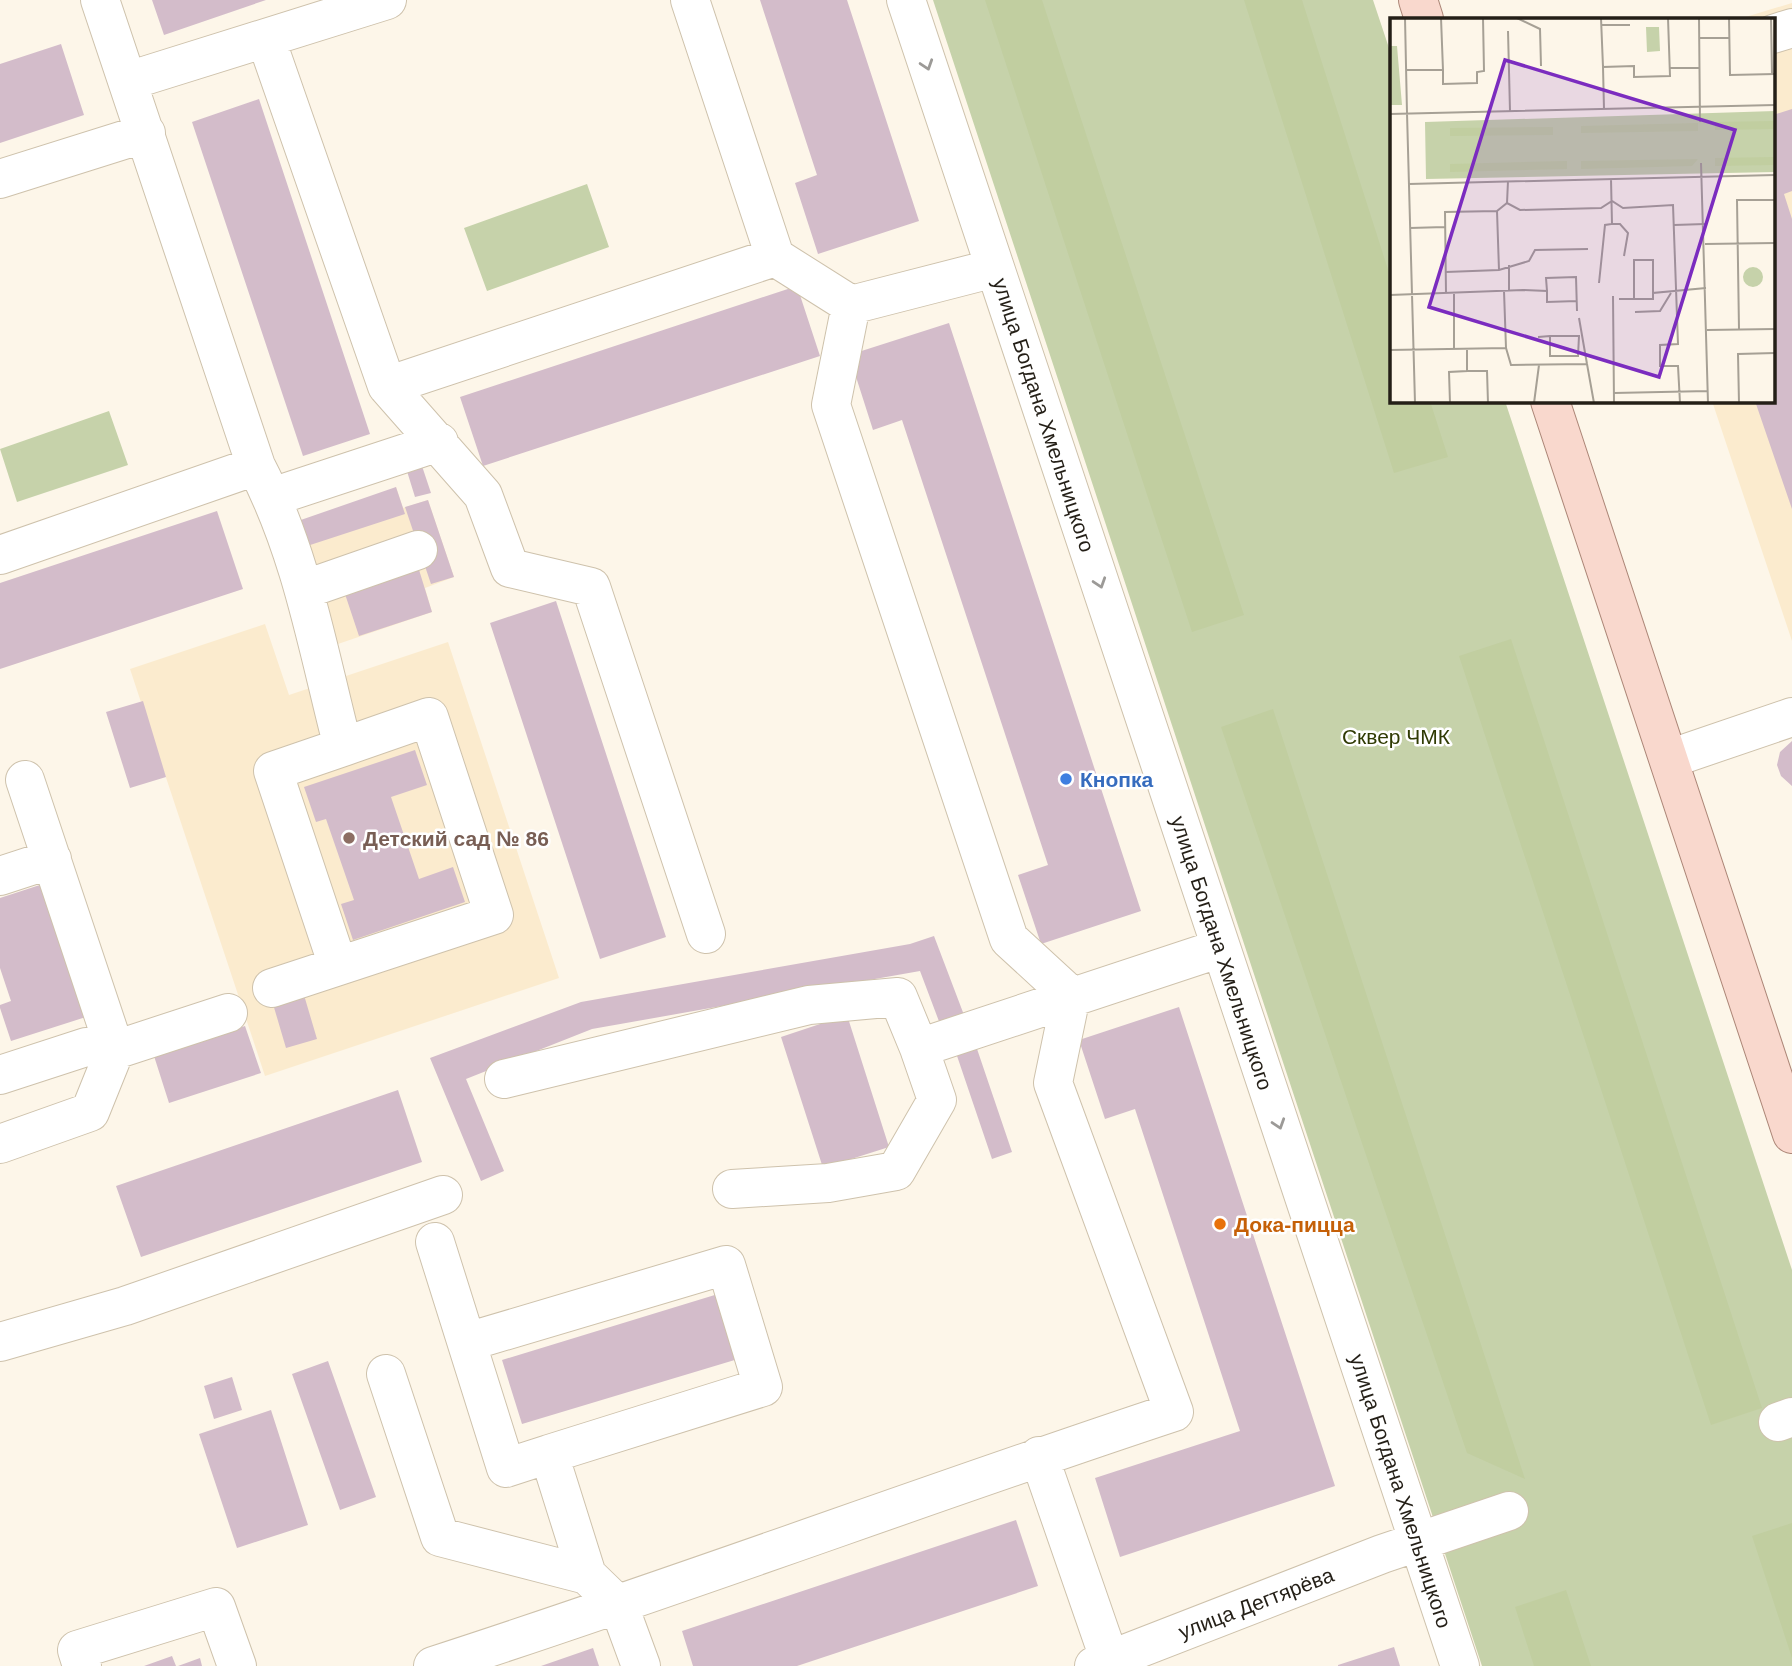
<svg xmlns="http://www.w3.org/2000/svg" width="1792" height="1666" viewBox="0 0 1792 1666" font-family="Arial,sans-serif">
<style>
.built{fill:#fbebce}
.green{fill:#c6d2aa}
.forest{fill:#c1cea0}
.building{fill:#d3bcca}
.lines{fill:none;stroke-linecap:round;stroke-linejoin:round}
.minor-casing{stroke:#cec2ac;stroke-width:40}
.major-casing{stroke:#ac8677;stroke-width:40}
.minor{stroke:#fff;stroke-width:38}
.major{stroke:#f9d8cd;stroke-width:38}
.oneway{stroke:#9c9a97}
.shop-dot{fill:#3f7fe0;stroke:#fff;stroke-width:2.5}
.education-dot{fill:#8d6e63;stroke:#fff;stroke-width:2.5}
.food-dot{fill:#e8710a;stroke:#fff;stroke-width:2.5}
.labels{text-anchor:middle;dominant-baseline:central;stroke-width:5;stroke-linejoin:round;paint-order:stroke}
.street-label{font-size:21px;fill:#241f17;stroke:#fff}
.park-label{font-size:21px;fill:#303b04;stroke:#fff}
.shop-label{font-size:21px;font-weight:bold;fill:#366cbe;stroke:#fff;text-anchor:start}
.education-label{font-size:21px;font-weight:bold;fill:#785e54;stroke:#fff;text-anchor:start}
.food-label{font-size:21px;font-weight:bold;fill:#c56008;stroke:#fff;text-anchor:start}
.inset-road{fill:none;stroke:#a6a095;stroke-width:2}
.view{fill:#7b2cbf;fill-opacity:0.15;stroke:#7b2cbf;stroke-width:3.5}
.inset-edge{fill:none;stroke:#241f17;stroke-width:3.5}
</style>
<rect width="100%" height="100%" fill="#fdf6e9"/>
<path class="built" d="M1792 3V641L1712 401H1773V19H1739Z
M396 487 403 508 428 500 454 577 425 588 432 612 335 645 304 547Z
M265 624 289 695 448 642 559 978 265 1076 130 669Z"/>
<path class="green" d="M933 0H1373L1391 54V401H1505L1792 1270V1666H1482Z
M587 184 609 247 487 291 464 228Z
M109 411 128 465 17 502 0 449Z"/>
<path class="forest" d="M985 0H1042L1244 615 1192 632Z
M1244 0H1302L1391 279V401H1430L1448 457 1394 473Z
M1511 639 1762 1408 1711 1425 1459 656Z
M1273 709 1525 1479 1467 1453 1221 727Z
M1792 1523V1658L1752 1536Z
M1566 1590 1591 1666H1534L1515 1607Z"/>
<path class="building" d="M152 0H266L164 35Z
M760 0H847L919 221 818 254 795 183 817 175Z
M61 44 84 115 0 143V64Z
M259 99 370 434 303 456 192 122Z
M1792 109V191L1784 194 1792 219V509L1755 401H1773V115Z
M797 286 820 356 483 466 460 397Z
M949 323 1141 911 1041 944 1018 875 1048 865 902 420 873 430 849 355Z
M421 463 431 493 415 497 406 468Z
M396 487 405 514 304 547 295 522Z
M428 500 454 577 431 584 405 507Z
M217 511 243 589 0 669V583Z
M416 560 432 612 359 636 342 585Z
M556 601 666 937 600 959 490 623Z
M143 701 166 777 130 788 106 712Z
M1792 741V786L1781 776 1777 765 1780 752Z
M415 750 427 785 391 797 419 879 453 867 465 902 353 940 341 904 354 900 326 819 316 822 304 787Z
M46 883 89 1016 11 1041 0 1008V1005L11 1001 0 968V898Z
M934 936 964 1015 940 1024 920 971 592 1029 466 1079 504 1171 481 1181 430 1058 581 1002 910 944Z
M304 995 317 1039 286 1048 273 1004Z
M1179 1007 1335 1486 1120 1557 1095 1478 1240 1431 1135 1109 1105 1119 1079 1040Z
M847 1015 889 1147 823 1168 781 1037Z
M245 1026 261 1073 169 1103 154 1056Z
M975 1043 1012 1152 992 1159 955 1050Z
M398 1090 422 1162 141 1257 116 1186Z
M718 1294 738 1359 522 1424 502 1360Z
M328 1361 376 1497 340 1510 292 1374Z
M232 1377 242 1410 214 1419 204 1386Z
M271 1410 308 1525 237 1548 199 1434Z
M1016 1520 1038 1586 797 1666H693L682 1631Z
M1394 1647 1400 1666H1338V1665Z
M593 1648 599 1666H541Z
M172 1656 176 1666H144Z
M200 1658 202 1666H178Z"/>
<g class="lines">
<defs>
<path id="minor" d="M100 0 256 466C302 554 318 651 343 747L273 771 338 966
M906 0 1460 1666
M1773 34 1792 28
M266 39 387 386 483 495 510 568 591 587 706 934
M128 81 387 0
M0 179 146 133
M851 305 995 268
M387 386 775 257
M272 497 439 442
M0 555 256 466
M306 589 418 550
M1669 759 1792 717
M0 876 52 859
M272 988 494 915 429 717 343 747
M0 1075 86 1047 115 1050 25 780
M504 1079 809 1005 898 997 919 1048 1221 948
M0 1144 90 1112 115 1050 228 1013
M732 1189 828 1183 896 1171 937 1100 919 1048
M435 1242 506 1468 549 1454 587 1575 619 1606 641 1666
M0 1342 125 1306 443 1195
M467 1342 726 1265 763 1387 549 1454
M386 1374 440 1537 587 1575
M1778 1422 1792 1417
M1039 1456 1110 1661
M82 1666 77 1650 216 1607 237 1666
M433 1666C681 1586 926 1494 1174 1412L1053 1083 1071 996 1009 939 831 405 851 305 775 257 690 0
M1094 1666 1382 1554 1509 1511"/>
<path id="major" d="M1418 0 1424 19
M1550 401 1792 1134"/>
</defs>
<use href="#minor" class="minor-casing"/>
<use href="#major" class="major-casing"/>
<use href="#minor" class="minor"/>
<use href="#major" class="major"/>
</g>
<defs><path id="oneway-chevron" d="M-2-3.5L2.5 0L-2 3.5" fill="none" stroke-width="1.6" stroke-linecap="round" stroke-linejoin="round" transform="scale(1.75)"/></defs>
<g class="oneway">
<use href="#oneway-chevron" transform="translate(927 65) rotate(72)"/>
<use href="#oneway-chevron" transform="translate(1100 583) rotate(72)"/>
<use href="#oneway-chevron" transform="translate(1279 1124) rotate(72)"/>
</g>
<circle class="shop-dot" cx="1066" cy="779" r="7"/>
<circle class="education-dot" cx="349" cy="838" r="7"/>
<circle class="food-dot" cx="1220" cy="1224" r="7"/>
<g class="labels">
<g class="street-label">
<text transform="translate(1044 415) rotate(72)">улица Богдана Хмельницкого</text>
<text transform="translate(1222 953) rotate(72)">улица Богдана Хмельницкого</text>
<text transform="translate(1401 1491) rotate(72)">улица Богдана Хмельницкого</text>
<text transform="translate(1256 1603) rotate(-21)">улица Дегтярёва</text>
</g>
<g class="park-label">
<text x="1396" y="736">Сквер ЧМК</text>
</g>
<g class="shop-label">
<text x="1080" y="779">Кнопка</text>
</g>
<g class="education-label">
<text x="363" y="838">Детский сад № 86</text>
</g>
<g class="food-label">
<text x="1234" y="1224">Дока-пицца</text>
</g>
</g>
<g transform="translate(1390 18)">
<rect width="385" height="385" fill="#fdf6e9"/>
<path d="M256 9H269L270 33 257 34ZM0 28H7L12 87H0ZM385 93V154L36 161 35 104ZM353 259a10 10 0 1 1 20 0a10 10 0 1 1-20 0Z" fill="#c6d2aa"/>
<path d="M385 103V111L325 112V104ZM308 105V113L191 115V108ZM163 109V117L60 118V110ZM385 139V147L325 148V140ZM308 141 302 148 191 151V143ZM177 143V151L60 154V146Z" fill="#c1cea0"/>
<path class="inset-road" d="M15 0 17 95M127 0 150 11 151 48M211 0 213 49M309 0 310 104M339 0 340 57 385 56M381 0 382 56M211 7H240M118 13 120 93M309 20H339M279 50H309M16 52H53L51 0M53 52V66L87 65V54L94 53 93 0M214 91 213 49 244 48V59L280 58 278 0M17 95 25 385M0 96 385 87M311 145 318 385M19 166 385 157M117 185 118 163M107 193 109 252M222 206H230L238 215 234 238M284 207 315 206M20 210 55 209M315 226 385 225M119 247V272M56 254 109 252 139 243 145 232 198 231M209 265 215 207 222 206 221 161M114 273 116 330M157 273 156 260 186 259 187 293M56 275 55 194 107 193 117 185 130 192 211 190 222 183 233 190 283 187 288 326 270 327V348H288L290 385M64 275V331M0 277 133 272 157 273V284L187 283M223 278 224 385M229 281H263V275L316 270M244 281V242H263V275M245 294 270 293 281 275M189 300 197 346M349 311 347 182H385M317 312 385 311M148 319 160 318H189L188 338H160V318M0 332 116 330 121 347 197 346 204 385M77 353H97L98 385M224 375 318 373M60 385 59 354 77 353V332M144 385 149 347M349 385 348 336 385 335"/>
<path class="view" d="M115 42 345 112 269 359 39 289Z"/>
<rect width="385" height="385" class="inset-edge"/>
</g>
</svg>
